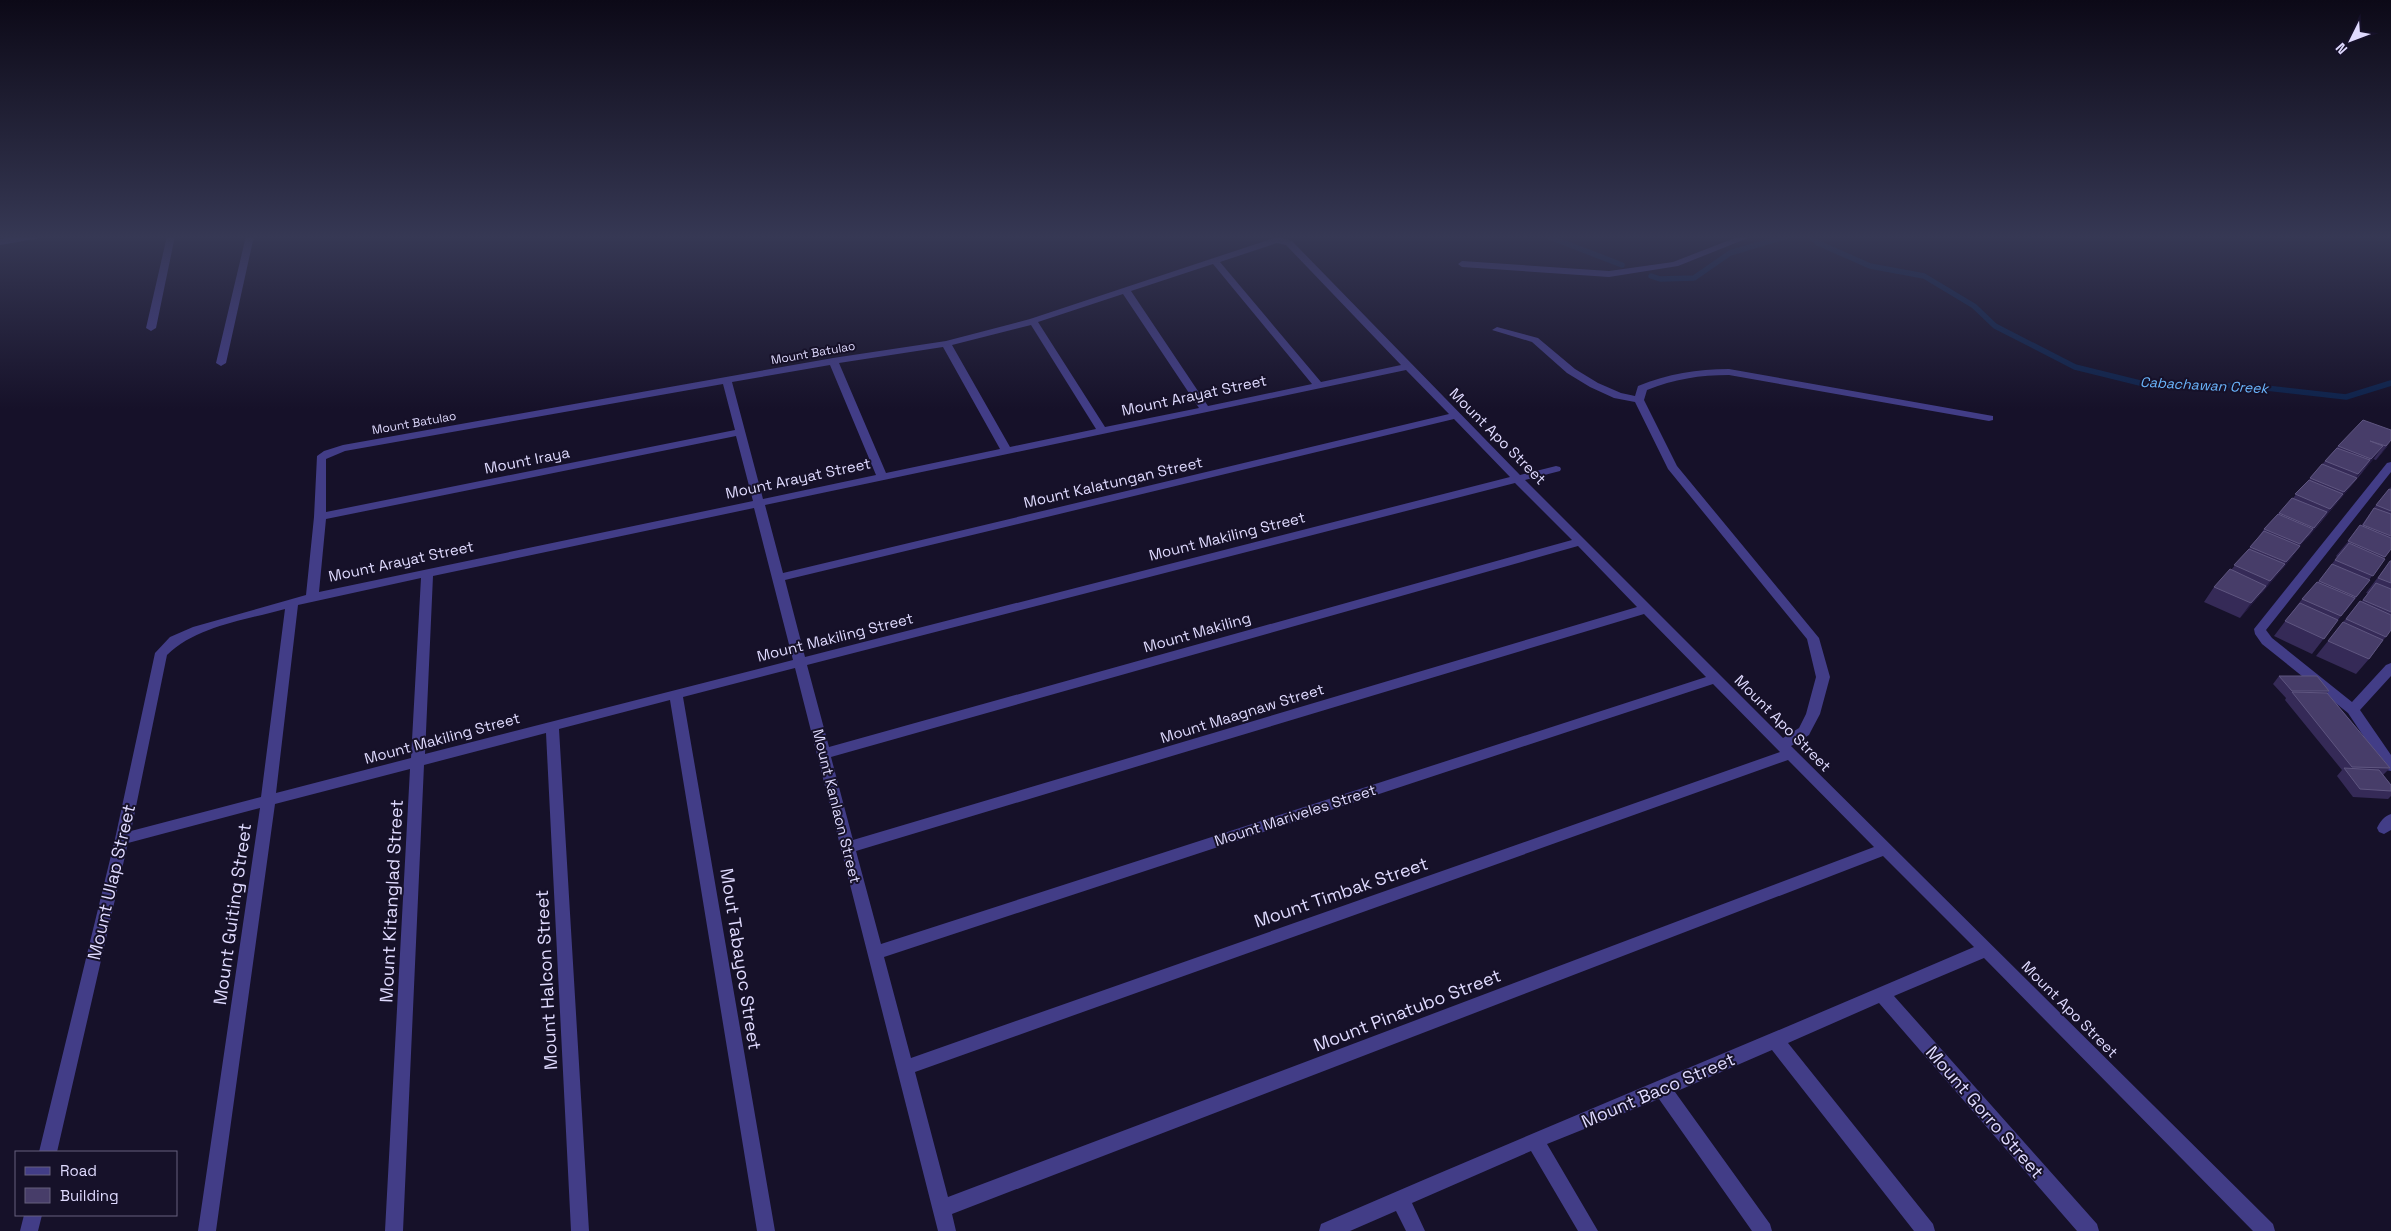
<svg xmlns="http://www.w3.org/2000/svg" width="2391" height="1231" viewBox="0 0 2391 1231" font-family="'Space Grotesk',sans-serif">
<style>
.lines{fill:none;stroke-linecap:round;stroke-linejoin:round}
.stream{stroke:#0e234c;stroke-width:5.5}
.minor{fill:#423d87;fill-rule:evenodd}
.wall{fill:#352a57}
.shaded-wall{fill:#21183d}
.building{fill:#473d69;stroke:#5f5680}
.labels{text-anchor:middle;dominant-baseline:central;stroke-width:4;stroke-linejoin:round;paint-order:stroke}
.far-street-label{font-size:12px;fill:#dfdafe;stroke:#161129}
.far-water-label{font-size:14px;font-style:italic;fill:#6ab5fc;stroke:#161129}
.street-label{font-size:15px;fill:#dfdafe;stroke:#161129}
.near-street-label{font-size:18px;fill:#dfdafe;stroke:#161129}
</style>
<rect width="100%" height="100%" fill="#161129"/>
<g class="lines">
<path class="stream" d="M1547 236 1622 265
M1810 236 1818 243 1870 266 1924 276 1974 306 1995 326 2075 367 2144 384 2249 386 2346 397 2391 383
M1651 276 1660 279 1694 278 1730 253 1787 236"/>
<path class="minor" d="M25 236H52L0 245V239Z
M167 236H175L156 328 151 331 146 328Z
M246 236H254L226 363 221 366 216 363Z
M1740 236H1753L1678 266 1609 277 1462 267 1458 264 1462 261 1609 271 1673 262Z
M1277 237 1292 241 1520 475 1556 466 1560 467 1561 469 1560 471 1525 480 1783 738 1799 728 1806 714 1816 677 1807 639 1668 469 1635 402 1614 398 1590 387 1567 373 1532 342 1492 330 1497 327 1538 338 1575 369 1598 383 1621 393 1635 396 1638 386C1668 374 1697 369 1729 369L1993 416V420L1989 421 1729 375C1700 375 1674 379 1647 390L1644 400 1677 466 1819 638 1830 677 1820 714 1811 731 1809 735 1791 746 2273 1224 2275 1231H2253L1984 958 1894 996 2097 1224 2099 1231H2077L1879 1003 1788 1043 1933 1224 1935 1231H1914L1772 1050 1675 1092 1770 1224 1772 1231H1752L1659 1099 1547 1144 1598 1231H1578L1531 1151 1412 1203 1425 1231H1406L1396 1211 1350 1231H1319L1321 1224C1538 1130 1758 1040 1974 947L1883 856 952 1214 956 1231H938L795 668 683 697 775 1231H757L670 700 559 729 589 1231H571L546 733 424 765 403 1231H385L410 769 275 804 216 1231H198L260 808 128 843 57 1152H39L115 839 155 653 170 637 193 627 306 595 314 517 317 456 324 451 343 445 833 358 946 341 1030 319ZM1277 243 1286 245 1401 365 1321 382 1220 262ZM1213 264 1312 384 1208 406 1131 291ZM1123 294 1199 408 1105 427 1038 322ZM1031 325 1096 429 1010 447 952 345ZM943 347 1000 449 886 473 839 363ZM830 365 876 475 763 499 732 382ZM1406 370 1449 414 783 573 765 505ZM723 384 735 430 326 512V459L345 451ZM1454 419 1510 477 805 657 785 580ZM736 436 753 501 319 592 326 519ZM1515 483 1572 540 829 747 807 665ZM754 508 793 660 425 754 433 576ZM1578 546 1637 607 853 840 831 757ZM421 578 411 758 276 793 298 605ZM285 609 261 797 131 831 167 655C197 626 246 620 285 609ZM1644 614 1706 677 881 944 856 851ZM1713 684 1780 752 911 1058 884 957ZM1788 760 1874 847 948 1197 915 1072Z
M2391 462V472L2266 630 2272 638 2352 702 2386 665 2391 663V676L2360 710 2391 755V771L2386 770 2348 713 2262 644 2255 634 2254 629 2387 463Z
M2391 814V830L2384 834 2379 832 2377 828C2380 822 2384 816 2391 814Z
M24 1215H42L38 1231H20Z"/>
</g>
<path class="wall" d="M2391 430 2387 447 2376 460 2373 459 2361 474 2317 527 2303 542 2289 561 2240 618 2204 602 2214 587 2231 570 2257 539 2264 529 2293 498 2338 446Z
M2391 487V549L2384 558 2385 559 2369 580H2370L2345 612H2344L2338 620 2312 654 2274 636 2302 599 2324 575 2337 557 2336 556 2361 526 2376 505Z
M2391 560V630L2369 659 2356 674 2316 656 2360 601 2361 602 2368 593H2366Z
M2279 676 2329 691 2327 693 2390 768 2383 775 2391 785V796L2388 799 2353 797 2337 776 2342 770 2285 700 2286 698 2273 684Z"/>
<path class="shaded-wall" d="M2391 440V441L2387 447 2376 460Z
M2383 446 2373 460 2361 474 2371 459Z
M2370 460 2346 492 2320 523 2330 509Z
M2327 512 2317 527 2304 543 2314 528Z
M2313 529 2289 561 2260 596 2270 581Z
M2266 586 2255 601 2240 618 2251 603Z"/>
<path class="building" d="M2363 420 2391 430V440L2386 446 2370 441 2383 446 2371 459 2338 446Z
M2337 448 2370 460 2358 474 2325 461Z
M2322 464 2357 478 2344 492 2310 478Z
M2309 480 2343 494 2330 509 2295 494Z
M2389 489 2391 490V511L2376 505Z
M2292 498 2327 512 2314 528 2279 513Z
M2374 508 2391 514V536L2363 525Z
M2278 514 2313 529 2300 544 2264 529Z
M2360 525 2391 538V549L2385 557 2348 541Z
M2264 531 2300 546 2286 562 2250 547Z
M2349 543 2385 559 2373 576 2335 560Z
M2249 549 2285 564 2270 581 2234 565Z
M2390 561H2391V583L2378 578Z
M2332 564 2370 580 2356 597 2319 581Z
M2230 569 2266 586 2251 603 2214 587Z
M2317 582 2355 598 2341 616 2302 599Z
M2376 583 2391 589V612L2363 600Z
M2360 601 2391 615V630L2386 637 2346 619Z
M2300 603 2338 620 2324 639 2285 621Z
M2343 622 2383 640 2369 659 2328 641Z
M2279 676H2317L2329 691H2292Z
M2292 692 2327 693 2390 768 2352 767Z
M2344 768 2379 770 2391 785V791L2360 789Z"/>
<linearGradient id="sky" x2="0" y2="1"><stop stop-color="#0c0917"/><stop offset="0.58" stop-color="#363854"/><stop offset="1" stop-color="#363854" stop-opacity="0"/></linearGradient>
<rect width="2391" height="409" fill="url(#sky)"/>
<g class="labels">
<g class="far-street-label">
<text transform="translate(813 353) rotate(-10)">Mount Batulao</text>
<text transform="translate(414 423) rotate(-10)">Mount Batulao</text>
</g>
<g class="far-water-label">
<text transform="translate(2204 385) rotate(3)">Cabachawan Creek</text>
</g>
<g class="street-label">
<text transform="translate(1194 395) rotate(-12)">Mount Arayat Street</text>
<text transform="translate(1498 436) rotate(45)">Mount Apo Street</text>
<text transform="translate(527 460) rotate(-11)">Mount Iraya</text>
<text transform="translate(798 478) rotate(-12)">Mount Arayat Street</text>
<text transform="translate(1113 482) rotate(-13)">Mount Kalatungan Street</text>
<text transform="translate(1227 536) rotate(-14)">Mount Makiling Street</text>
<text transform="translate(401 561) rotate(-12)">Mount Arayat Street</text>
<text transform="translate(1197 632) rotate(-16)">Mount Makiling</text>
<text transform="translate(835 637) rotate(-14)">Mount Makiling Street</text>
<text transform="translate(1242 713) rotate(-17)">Mount Maagnaw Street</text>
<text transform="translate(1783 723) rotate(45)">Mount Apo Street</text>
<text transform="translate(442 738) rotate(-15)">Mount Makiling Street</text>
<text transform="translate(837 806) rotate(76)">Mount Kanlaon Street</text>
<text transform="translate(1295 815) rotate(-18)">Mount Mariveles Street</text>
<text transform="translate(2070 1009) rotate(45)">Mount Apo Street</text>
</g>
<g class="near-street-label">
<text transform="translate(111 882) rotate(-77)">Mount Ulap Street</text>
<text transform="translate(1341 892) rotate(-19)">Mount Timbak Street</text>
<text transform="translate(391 901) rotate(-87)">Mount Kitanglad Street</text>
<text transform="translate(232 914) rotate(-82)">Mount Guiting Street</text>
<text transform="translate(741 959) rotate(81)">Mout Tabayoc Street</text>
<text transform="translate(546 980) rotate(-93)">Mount Halcon Street</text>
<text transform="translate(1407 1010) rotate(-21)">Mount Pinatubo Street</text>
<text transform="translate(1658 1090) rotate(-23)">Mount Baco Street</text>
<text transform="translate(1985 1112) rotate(49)">Mount Gorro Street</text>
</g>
</g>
<rect x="15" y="1151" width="162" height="65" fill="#161129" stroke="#66617e"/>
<rect x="25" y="1167" width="25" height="8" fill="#423d87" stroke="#66617e"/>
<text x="60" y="1176" font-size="15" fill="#dfdafe">Road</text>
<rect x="25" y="1188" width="25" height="15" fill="#473d69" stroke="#66617e"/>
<text x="60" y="1201" font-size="15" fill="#dfdafe">Building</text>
<g transform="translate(2351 40) rotate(228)" stroke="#161129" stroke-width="4" paint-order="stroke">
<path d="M0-4L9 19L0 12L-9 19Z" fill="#dfdafe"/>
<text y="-8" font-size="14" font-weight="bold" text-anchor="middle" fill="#dfdafe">N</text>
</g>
</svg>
